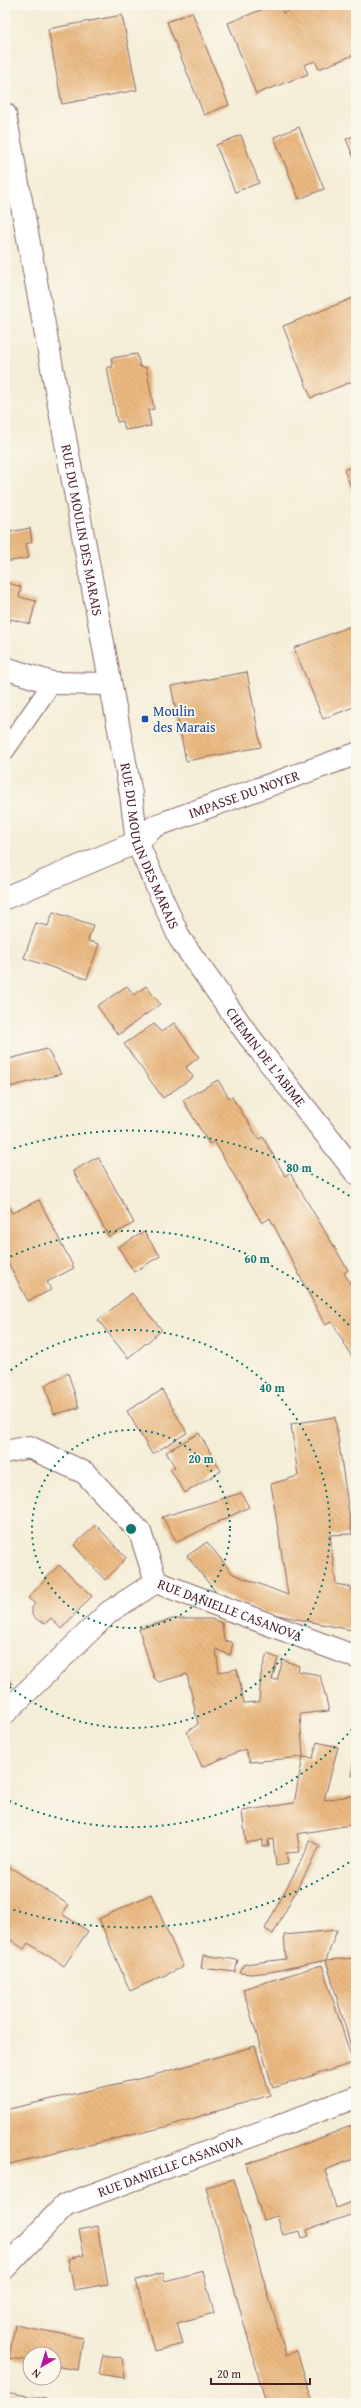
<svg xmlns="http://www.w3.org/2000/svg" width="361" height="2408" viewBox="0 0 361 2408" font-family="'Gentium Book Plus',serif">
<style>
.building{fill:url(#building-back-hatch)}
.lines{fill:none;stroke-linecap:round;stroke-linejoin:round}
.service-casing{stroke:#866767;stroke-width:20}
.minor-casing{stroke:#866767;stroke-width:24}
.service{stroke:#fff;stroke-width:18}
.minor{stroke:#fff;stroke-width:22}
.ring{fill:none;stroke:#0f766e;stroke-width:2;stroke-dasharray:2 4}
.transit-dot{fill:#1a4fb4;stroke:#fbf7ec;stroke-width:1.5}
.labels{text-anchor:middle;dominant-baseline:central;stroke-width:3.5;stroke-linejoin:round;paint-order:stroke}
.street-label{font-size:14px;fill:#4a1f2b;stroke:#fbf7ec}
.transit-label{font-size:14px;fill:#164399;stroke:#fbf7ec;text-anchor:start}
.centre{fill:#0f766e;stroke:#fbf7ec;stroke-width:2}
.ring-label{font-size:12px;text-anchor:middle;font-weight:bold;fill:#0f766e;stroke:#fbf7ec;stroke-width:3.5;stroke-linejoin:round;paint-order:stroke}
</style>
<defs>
<pattern id="building-back-hatch" width="6" height="6" patternUnits="userSpaceOnUse"><rect width="6" height="6" fill="#ebb981"/><path d="M-1 5l2 2M0 0l6 6M5-1l2 2" fill="none" stroke="#cb9f70"/></pattern>
</defs>
<rect width="100%" height="100%" fill="#fbf7ec"/>
<filter id="ink" filterUnits="userSpaceOnUse"><feTurbulence type="fractalNoise" baseFrequency=".025" numOctaves="2"/><feDisplacementMap in="SourceGraphic" scale="8" xChannelSelector="R" yChannelSelector="G"/><feConvolveMatrix kernelMatrix="1 2 1 2 8 2 1 2 1" color-interpolation-filters="sRGB"/></filter>
<filter id="wash" filterUnits="userSpaceOnUse"><feTurbulence type="fractalNoise" baseFrequency=".012" numOctaves="4" result="noise"/><feDisplacementMap in="SourceGraphic" scale="16" xChannelSelector="R" yChannelSelector="G"/><feGaussianBlur stdDeviation="0.9" result="paint"/><feColorMatrix in="noise" values="0 0 0 0 0 0 0 0 0 0 0 0 0 0 0 0 0 1.4 0 .05"/><feComposite in="paint" operator="in"/></filter>
<g filter="url(#wash)">
<rect width="100%" height="100%" fill="#f4edd7"/>
<g id="blocks">
<path class="building" d="M273 5H280L283 13 295 8 293 5H356V54L319 69 315 61 304 65 308 74 256 94 228 23Z
M192 12 229 105 204 115 167 22Z
M122 15 137 90 62 104 48 29Z
M299 127 324 189 299 199 274 137Z
M241 135 259 183 235 192 216 145Z
M356 135V163L346 139Z
M356 297V380L311 398 283 326Z
M137 354 140 367H146L154 409 148 410 151 426 125 430 123 421 117 422 107 367H113L111 358Z
M356 465V500L344 470Z
M30 528 32 542 26 544 29 558 5 562V533Z
M5 582 21 587 19 597 36 601 30 624 11 619 9 624 5 623Z
M356 624V706L323 719 294 648Z
M247 672 261 747 186 761 171 686Z
M53 912 93 925 88 941 99 944 87 979 24 958 36 923 48 926Z
M127 986 134 995 146 986 160 1004 118 1035 97 1006Z
M174 1023 199 1057 186 1067 193 1077 163 1098 124 1044 154 1024 161 1032Z
M47 1049 61 1074 5 1088V1060Z
M218 1080 229 1098 232 1097 259 1139 263 1137 285 1176 290 1173 348 1270 344 1273 351 1285 354 1283 356 1286V1357L353 1359 332 1322 325 1325 270 1218 262 1223 214 1141 209 1144 183 1100Z
M98 1157 134 1223 109 1237 73 1171Z
M5 1199 12 1213 39 1200 74 1268 47 1282 51 1290 28 1301 5 1257Z
M144 1232 160 1256 134 1272 118 1247Z
M132 1293 162 1330 128 1358 98 1320Z
M68 1373 79 1408 54 1414 45 1385Z
M162 1390 187 1433 152 1454 127 1411Z
M335 1417 352 1534 330 1535 336 1584 351 1587 354 1599 351 1630 263 1612 215 1591 187 1556 207 1542 233 1574 288 1595 271 1484 298 1476 291 1424Z
M199 1433 221 1471 185 1493 170 1469 175 1467 166 1452Z
M241 1493 249 1507 177 1542 162 1517Z
M96 1525 126 1558 105 1580 74 1545Z
M59 1565 92 1596 61 1629 51 1618 46 1623 39 1621 32 1615V1608L35 1604 28 1598Z
M173 1619H211L222 1623 224 1640 233 1643 230 1655 216 1649 219 1672 237 1669 244 1703 259 1702 261 1674 267 1654 278 1658 272 1680H277L283 1660 299 1666 298 1671 320 1675 329 1711 300 1714 303 1757 250 1762 245 1749 202 1767 187 1732 198 1724 187 1674 159 1682 154 1678 139 1629Z
M5 1677 12 1684 5 1691Z
M317 1742 338 1747 324 1800 356 1795V1824L297 1834 300 1852 286 1853 288 1864 276 1866 273 1839 268 1840 269 1846H263V1840L246 1843 242 1811 294 1803 303 1757 313 1758Z
M353 1762H356V1776H352Z
M309 1840 320 1846 273 1934 265 1929 306 1851Z
M5 1864 69 1905 62 1914 88 1931 64 1966 28 1943 24 1949 5 1936Z
M151 1894 183 1967 130 1991 99 1919Z
M337 1930 326 1960 270 1972 251 1974 240 1973 245 1964 286 1959 284 1935Z
M203 1955 238 1960 235 1972 201 1968Z
M355 1958 356 1963V2064L326 1960Z
M322 1965 353 2063 273 2088 243 1989Z
M255 2046 270 2095 165 2127 5 2165V2110L151 2076Z
M356 2124V2158L325 2170 336 2208 356 2200V2213L307 2230 309 2236 302 2238 300 2231 283 2235 277 2216 263 2220 246 2164 297 2147Z
M234 2179 286 2355 297 2351 313 2403H266L206 2187Z
M97 2226 108 2284 74 2290 68 2259 84 2255 79 2230Z
M203 2271 214 2313 177 2323 183 2344 154 2351 136 2280 163 2273 165 2281Z
M15 2325 83 2338 78 2370 54 2366V2354H30V2361L9 2358Z
M103 2355 122 2358 125 2378 99 2374Z
M5 2392 46 2399 45 2403H5Z"/>
</g>
</g>
<g filter="url(#ink)">
<use href="#blocks" fill-opacity="0" stroke="#866767" stroke-width="1"/>
<g class="lines">
<defs>
<path id="service" d="M5 751 52 683"/>
<g id="minor">
<path id="s1" d="M5 114 131 794 137 842 180 939 248 1035 356 1173"/>
<path d="M5 668 52 683 110 684"/>
<path id="s2" d="M5 898 137 842 155 826 356 754"/>
<path d="M5 1452 29 1447 85 1473 140 1532 156 1582"/>
<path id="s3" d="M156 1582 356 1657"/>
<path d="M5 1713 109 1612 156 1582"/>
<path id="s4" d="M5 2268 65 2205 356 2097"/>
</g>
</defs>
<use href="#service" class="service-casing"/>
<use href="#minor" class="minor-casing"/>
<use href="#service" class="service"/>
<use href="#minor" class="minor"/>
</g>
</g>
<g class="ring">
<circle cx="131" cy="1529" r="99"/>
<path d="M6 1374A199 199 0 1 1 6 1684"/>
<path d="M356 1725A298 298 0 0 1 5 1799M5 1259A298 298 0 0 1 356 1333"/>
<path d="M354 1859A398 398 0 0 1 8 1908M8 1150A398 398 0 0 1 354 1199"/>
</g>
<rect class="transit-dot" x="141" y="715" width="8" height="8" rx="2"/>
<g class="labels">
<g class="street-label">
<text stroke="none"><textPath href="#s1" startOffset="423">RUE DU MOULIN DES MARAIS</textPath></text>
<text stroke="none"><textPath href="#s2" startOffset="262">IMPASSE DU NOYER</textPath></text>
<text stroke="none"><textPath href="#s1" startOffset="747">RUE DU MOULIN DES MARAIS</textPath></text>
<text stroke="none"><textPath href="#s1" startOffset="992">CHEMIN DE L'ABIME</textPath></text>
<text stroke="none"><textPath href="#s3" startOffset="79">RUE DANIELLE CASANOVA</textPath></text>
<text stroke="none"><textPath href="#s4" startOffset="199">RUE DANIELLE CASANOVA</textPath></text>
</g>
<g class="transit-label">
<text x="153" y="711">Moulin<tspan x="153" dy="16">des Marais</tspan></text>
</g>
</g>
<circle cx="131" cy="1529" r="6" class="centre"/>
<g class="ring-label">
<text x="299" y="1172">80 m</text>
<text x="257" y="1263">60 m</text>
<text x="272" y="1392">40 m</text>
<text x="201" y="1463">20 m</text>
</g>
<rect width="361" height="2408" fill="none" stroke="#fbf7ec" stroke-width="20"/>
<g transform="translate(42 2366) rotate(218)"><circle r="19" fill="#fbf7ec" stroke="#b4a19f"/>
<path d="M0-3L7 15L0 10L-7 15Z" fill="#b5179e"/>
<text y="-6" font-size="11" font-weight="bold" text-anchor="middle" fill="#4a1f2b">N</text>
</g>
<path d="M211 2378v6h99v-6" fill="none" stroke="#4a1f2b" stroke-width="2"/>
<text x="217" y="2378" font-size="12" fill="#4a1f2b" stroke="#fbf7ec" stroke-width="3" paint-order="stroke">20 m</text>
</svg>
